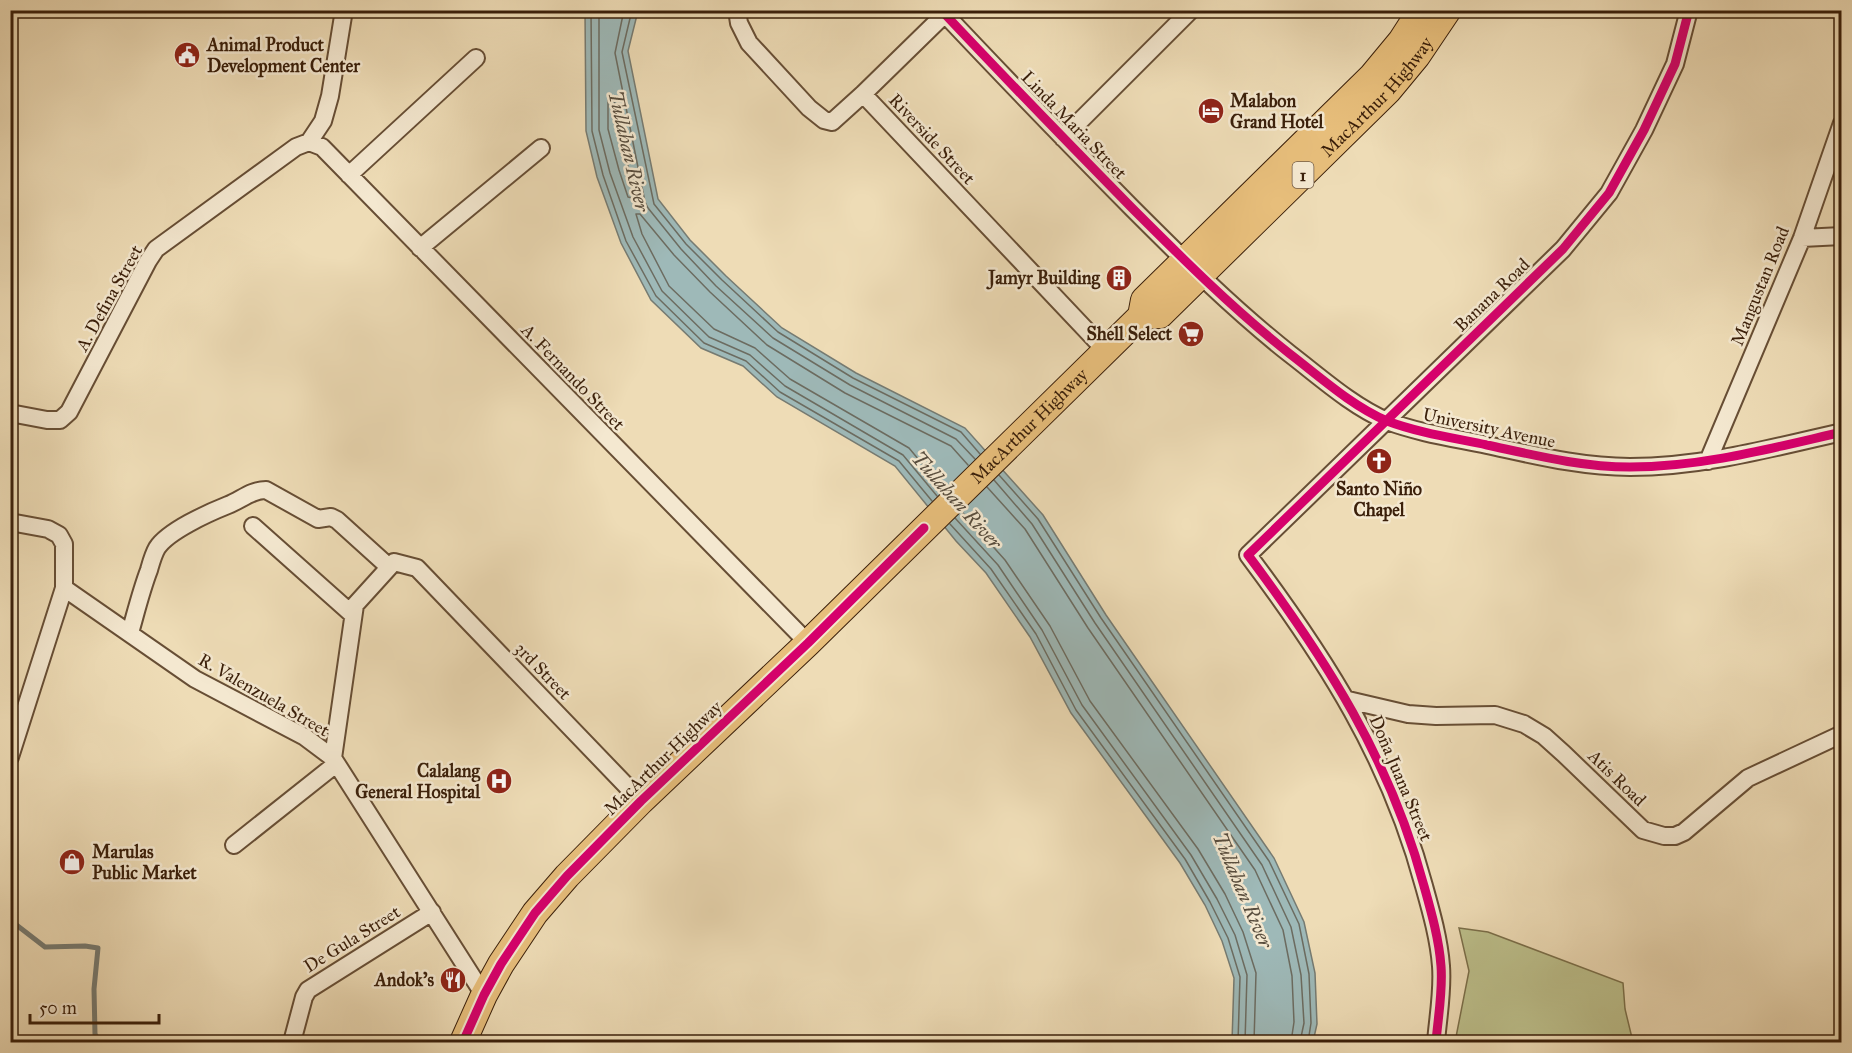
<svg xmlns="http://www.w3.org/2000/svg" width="1852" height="1053" viewBox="0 0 1852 1053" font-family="'IM FELL Great Primer',serif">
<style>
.green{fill:#bcbf8b;stroke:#7b6f4a;stroke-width:1.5}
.water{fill:#9eb9b8;stroke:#767b72;stroke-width:1.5}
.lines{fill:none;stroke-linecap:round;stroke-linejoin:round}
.shore{stroke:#6c6c61;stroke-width:1.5}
.stream{stroke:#767b72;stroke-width:5}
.minor-casing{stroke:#674e35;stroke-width:20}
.highway-casing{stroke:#3a1f0a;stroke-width:28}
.minor{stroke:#f4e8d0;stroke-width:16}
.highway{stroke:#e7be7b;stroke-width:26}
.cycleway-casing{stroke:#f4e8d0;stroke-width:13}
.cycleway{stroke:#d6006c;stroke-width:9}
.labels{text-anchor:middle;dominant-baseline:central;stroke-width:5;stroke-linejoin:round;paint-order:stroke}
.shield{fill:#f4e8d0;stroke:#725b45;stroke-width:1.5}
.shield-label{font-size:16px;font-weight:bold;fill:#3a1f0a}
.poi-label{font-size:18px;font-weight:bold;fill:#3a1f0a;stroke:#f4e8d0;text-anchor:end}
.street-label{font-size:18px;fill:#3a1f0a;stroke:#f4e8d0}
.water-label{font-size:20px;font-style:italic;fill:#584d3e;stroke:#f4e8d0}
</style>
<rect width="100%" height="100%" fill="#eedcb6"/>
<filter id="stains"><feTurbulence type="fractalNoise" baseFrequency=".00333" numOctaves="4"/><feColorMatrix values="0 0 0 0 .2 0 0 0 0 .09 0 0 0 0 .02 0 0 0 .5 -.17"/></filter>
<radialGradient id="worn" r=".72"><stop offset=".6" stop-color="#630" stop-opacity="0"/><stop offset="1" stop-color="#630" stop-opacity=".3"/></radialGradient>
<path class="green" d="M1459 928 1488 932 1623 983 1625 1009 1633 1042H1455L1469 971Z"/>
<path class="water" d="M585 11H638L628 51 658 199 690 240 726 276 782 328 856 373 965 428 1043 515 1106 615 1274 858 1304 922 1315 973 1317 1024 1313 1042H1232L1234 978 1222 941 1205 905 1180 863 1071 713 1030 637 986 573 956 541 895 466 777 397 743 366 701 348 651 300 621 243 597 177 586 131Z"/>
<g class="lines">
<path class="shore" d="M591 10 592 131 603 175 626 241 656 296 704 343 746 361 780 392 899 461 932 501
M599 10V130L610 173 633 237 662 291 709 337 750 355 785 386 903 455 937 496
M624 10 615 53 645 202 648 208 681 249 716 286 773 338 850 385 956 439 975 459
M632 10 622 52 654 204 686 244 722 280 778 332 853 378 961 432 980 454
M611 98 614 100 634 195 632 198 628 197 619 170 608 129V100Z
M999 475 1038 519 1101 618 1269 861 1299 924 1309 974 1311 1023 1308 1042
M994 480 1032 524 1095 623 1262 865 1291 927 1301 975 1304 1023 1300 1042
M987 487 1025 529 1088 628 1255 870 1283 930 1292 976 1294 1022 1291 1042
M944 490 909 448 790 379 755 348 714 329 669 286 642 234 636 214H640L674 255 710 292 767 345 845 393 951 446 968 465
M962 512 1005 560 1050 626 1090 701 1198 849 1225 894 1243 932 1256 973 1254 1042
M955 518 998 565 1042 630 1082 705 1191 855 1217 899 1235 935 1247 975 1245 1042
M950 524 991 569 1036 634 1076 710 1185 859 1210 902 1228 938 1240 977 1238 1042"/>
<path class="stream" d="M10 920 45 947 85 946 98 948 94 989 95 1034 100 1042"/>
<defs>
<path id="minor" d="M737 10 739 23 749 43 809 108 824 120 832 122 863 94 949 10
M941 10C1004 77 1068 143 1132 208 1183 259 1233 309 1290 354 1320 377 1352 406 1387 421 1419 433 1454 438 1487 445 1534 455 1581 467 1630 467 1702 467 1772 448 1842 432
M863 94 1105 350
M1063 138 1191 10
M309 142 322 147 808 643
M309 142 323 121 330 96 344 10
M349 175 476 58
M1802 238 1842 236
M420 248 541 148
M10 413 47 420H60L69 412 148 261 156 249 296 147 309 142
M1708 461 1802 238 1842 123
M10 522 48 529 59 535 64 544V588L10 757
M253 526 353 615
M64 588 195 679 305 737 333 758 484 995
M130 633C136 612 141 591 149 570 151 563 153 555 157 548 168 531 208 513 228 505 241 500 251 490 266 490L318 519 331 517 337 520 389 567
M1348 700 1408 714 1436 716 1495 715 1524 724 1544 736 1564 754 1643 830 1664 836H1675L1684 832 1748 778 1842 734
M333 758 355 605 394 562 417 568 641 801
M234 845 336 764
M292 1042 304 997 308 990 432 912
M1436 1042C1438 1017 1443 991 1441 966 1439 939 1431 911 1424 886 1390 759 1326 659 1248 555L1563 249 1609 193 1644 130 1675 64 1689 10"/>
<g id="highway">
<path id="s1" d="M1141 316 1160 315 1388 91 1417 56 1448 10"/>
<path id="s2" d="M463 1042 484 995 501 964 535 913 567 876 641 801 808 643 1141 316 1144 300 1372 76 1401 41 1421 10"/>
</g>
</defs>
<use href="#minor" class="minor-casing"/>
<use href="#highway" class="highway-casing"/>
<use href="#minor" class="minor"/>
<use href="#highway" class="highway"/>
<defs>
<path id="cycleway" d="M941 10C1004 77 1068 143 1132 208 1183 259 1233 309 1290 354 1320 377 1352 406 1387 421 1419 433 1454 438 1487 445 1534 455 1581 467 1630 467 1702 467 1772 448 1842 432
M463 1042 484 995 501 964 535 913 567 876 641 801 808 643 924 528
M1436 1042C1438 1017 1443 991 1441 966 1439 939 1431 911 1424 886 1390 759 1326 659 1248 555L1563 249 1609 193 1644 130 1675 64 1689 10"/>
</defs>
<use href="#cycleway" class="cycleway-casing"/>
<use href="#cycleway" class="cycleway"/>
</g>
<defs>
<symbol id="civic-disc" viewBox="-11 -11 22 22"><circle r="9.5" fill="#8f2418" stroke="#f4e8d0"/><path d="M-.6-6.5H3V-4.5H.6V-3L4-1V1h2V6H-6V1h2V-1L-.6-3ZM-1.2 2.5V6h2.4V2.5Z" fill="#fff"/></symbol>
<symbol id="hotel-disc" viewBox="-11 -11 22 22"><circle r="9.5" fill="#8f2418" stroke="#f4e8d0"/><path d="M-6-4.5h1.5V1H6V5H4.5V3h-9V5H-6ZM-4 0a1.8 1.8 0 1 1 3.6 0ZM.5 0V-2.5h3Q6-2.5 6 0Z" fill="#fff"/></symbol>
<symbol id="building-disc" viewBox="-11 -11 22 22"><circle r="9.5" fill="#8f2418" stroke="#f4e8d0"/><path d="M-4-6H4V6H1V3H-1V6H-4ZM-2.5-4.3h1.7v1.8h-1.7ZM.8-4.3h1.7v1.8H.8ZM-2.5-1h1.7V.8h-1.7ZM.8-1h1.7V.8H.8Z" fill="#fff"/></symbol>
<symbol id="supermarket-disc" viewBox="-11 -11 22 22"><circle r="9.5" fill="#8f2418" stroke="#f4e8d0"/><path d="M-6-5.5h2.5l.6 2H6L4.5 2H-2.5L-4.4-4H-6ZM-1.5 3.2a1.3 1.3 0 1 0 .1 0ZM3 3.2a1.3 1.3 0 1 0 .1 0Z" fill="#fff"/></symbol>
<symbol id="church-disc" viewBox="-11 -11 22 22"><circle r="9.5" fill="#8f2418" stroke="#f4e8d0"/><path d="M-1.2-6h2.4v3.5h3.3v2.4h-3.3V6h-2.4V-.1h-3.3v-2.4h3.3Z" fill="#fff"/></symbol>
<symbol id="hospital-disc" viewBox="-11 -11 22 22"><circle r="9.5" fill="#8f2418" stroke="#f4e8d0"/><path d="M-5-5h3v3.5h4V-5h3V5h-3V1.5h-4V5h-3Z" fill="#fff"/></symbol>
<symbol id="shop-disc" viewBox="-11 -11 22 22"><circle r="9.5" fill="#8f2418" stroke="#f4e8d0"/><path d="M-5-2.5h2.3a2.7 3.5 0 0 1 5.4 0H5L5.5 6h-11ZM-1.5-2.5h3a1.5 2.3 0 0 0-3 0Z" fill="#fff"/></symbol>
<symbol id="restaurant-disc" viewBox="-11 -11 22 22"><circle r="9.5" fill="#8f2418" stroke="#f4e8d0"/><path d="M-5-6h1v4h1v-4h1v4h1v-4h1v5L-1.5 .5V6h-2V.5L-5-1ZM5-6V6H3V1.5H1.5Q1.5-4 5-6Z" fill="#fff"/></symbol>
</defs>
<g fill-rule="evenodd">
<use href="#civic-disc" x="172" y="40" width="30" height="30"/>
<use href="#hotel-disc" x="1196" y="96" width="30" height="30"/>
<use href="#building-disc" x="1104" y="263" width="30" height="30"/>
<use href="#supermarket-disc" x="1176" y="319" width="30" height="30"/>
<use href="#church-disc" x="1364" y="446" width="30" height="30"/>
<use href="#hospital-disc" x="484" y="766" width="30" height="30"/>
<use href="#shop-disc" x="57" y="847" width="30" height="30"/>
<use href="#restaurant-disc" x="438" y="965" width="30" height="30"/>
</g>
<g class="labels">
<rect class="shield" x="1292.5" y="162" width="21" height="26" rx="4.5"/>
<g class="shield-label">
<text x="1303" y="175">1</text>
</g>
<g class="poi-label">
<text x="207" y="45" text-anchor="start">Animal Product<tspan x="207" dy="21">Development Center</tspan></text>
<text x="1230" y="101" text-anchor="start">Malabon<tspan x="1230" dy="21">Grand Hotel</tspan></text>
<text x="1100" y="278">Jamyr Building</text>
<text x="1172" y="334">Shell Select</text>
<text x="1379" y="489" text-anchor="middle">Santo Niño<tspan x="1379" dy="21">Chapel</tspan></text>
<text x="480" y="771">Calalang<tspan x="480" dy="21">General Hospital</tspan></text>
<text x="92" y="852" text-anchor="start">Marulas<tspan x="92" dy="21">Public Market</tspan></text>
<text x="434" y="980">Andok's</text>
</g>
<g class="street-label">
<text stroke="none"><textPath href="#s1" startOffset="327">MacArthur Highway</textPath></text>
<text transform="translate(1074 125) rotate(46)">Linda Maria Street</text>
<text transform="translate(932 139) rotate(47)">Riverside Street</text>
<text transform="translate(1760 286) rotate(-68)">Mangustan Road</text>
<text transform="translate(1492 295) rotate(-44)">Banana Road</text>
<text transform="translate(109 298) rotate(-61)">A. Defina Street</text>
<text transform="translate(573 377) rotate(46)">A. Fernando Street</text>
<text stroke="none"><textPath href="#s2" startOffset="842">MacArthur Highway</textPath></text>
<text transform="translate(1489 428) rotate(12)">University Avenue</text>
<text transform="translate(543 671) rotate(46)">3rd Street</text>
<text transform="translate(264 695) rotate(30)">R. Valenzuela Street</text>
<text transform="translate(663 758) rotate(-44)">MacArthur Highway</text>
<text transform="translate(1401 778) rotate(67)">Doña Juana Street</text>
<text transform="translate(1617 778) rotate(44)">Atis Road</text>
<text transform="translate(352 939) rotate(-32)">De Gula Street</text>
</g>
<g class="water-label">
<text transform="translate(629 151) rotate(77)">Tullahan River</text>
<text transform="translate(957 500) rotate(48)">Tullahan River</text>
<text transform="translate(1243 890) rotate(67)">Tullahan River</text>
</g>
</g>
<rect width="1852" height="1053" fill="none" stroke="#eedcb6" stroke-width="36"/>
<rect x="12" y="12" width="1828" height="1029" fill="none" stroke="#3a1f0a" stroke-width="3"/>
<rect x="18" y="18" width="1816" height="1017" fill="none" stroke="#3a1f0a" stroke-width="1.5"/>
<path d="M30 1014v9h129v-9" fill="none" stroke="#3a1f0a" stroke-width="3"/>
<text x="39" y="1014" font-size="18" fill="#3a1f0a" stroke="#f4e8d0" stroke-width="4.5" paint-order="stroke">50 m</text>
<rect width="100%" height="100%" filter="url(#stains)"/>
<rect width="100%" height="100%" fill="url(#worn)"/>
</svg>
